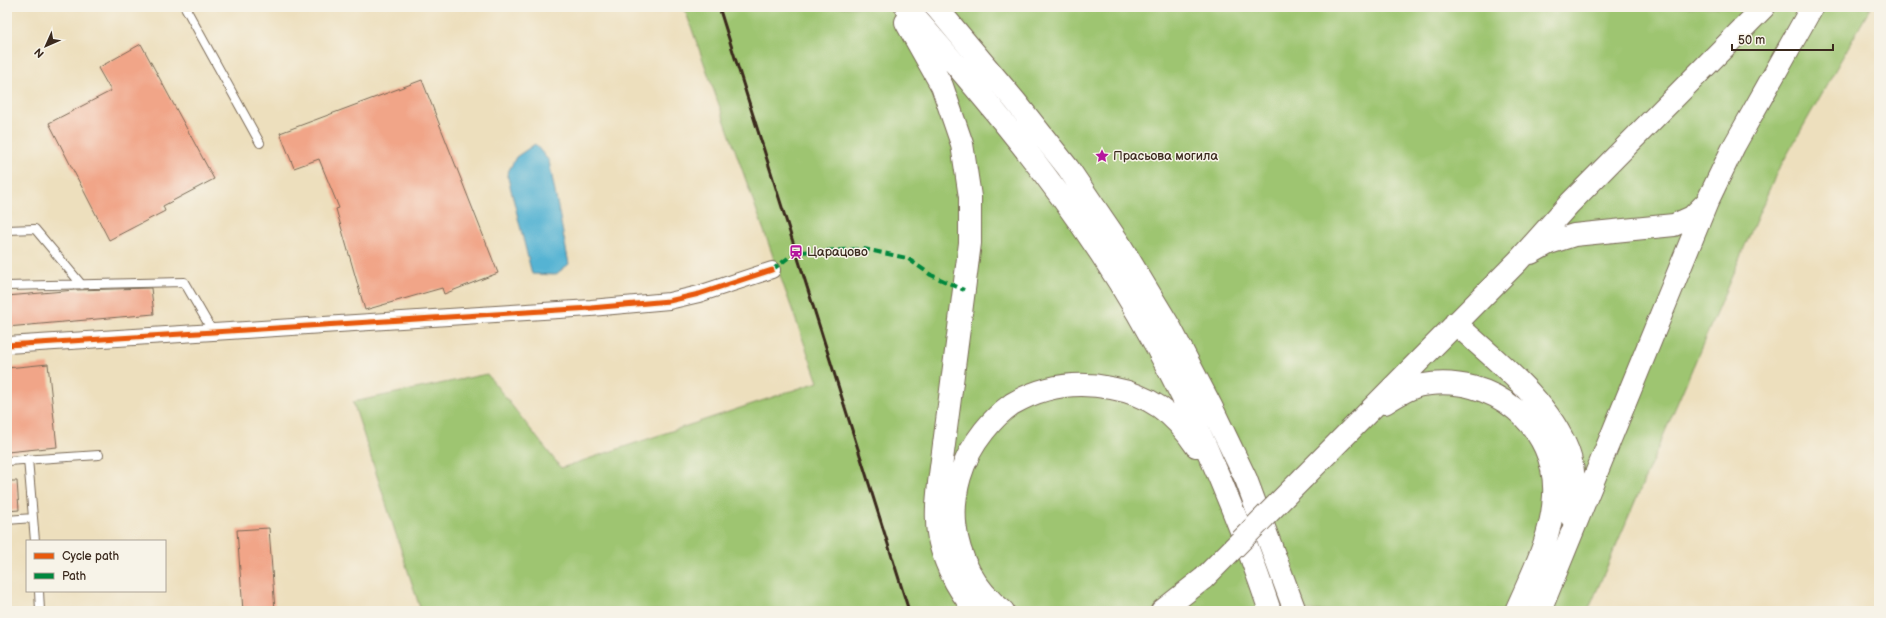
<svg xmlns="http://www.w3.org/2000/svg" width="1886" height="618" viewBox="0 0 1886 618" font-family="'Balsamiq Sans',sans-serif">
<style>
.green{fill:#9ec571;stroke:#6c7848}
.water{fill:#54b3d3;stroke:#486e78}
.building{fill:#f1a588}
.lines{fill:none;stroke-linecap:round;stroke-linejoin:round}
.service-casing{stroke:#796956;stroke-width:10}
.minor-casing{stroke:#796956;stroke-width:18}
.primary-casing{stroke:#796956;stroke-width:24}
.service{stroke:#fff;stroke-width:8}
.minor{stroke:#fff;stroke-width:16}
.primary{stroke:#fff;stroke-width:22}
.rail{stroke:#3b2a1e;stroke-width:3}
.primary-bridge-casing{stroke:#796956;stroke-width:24;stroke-linecap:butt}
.primary-bridge{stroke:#fff;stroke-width:22}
.quiet{stroke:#00873e;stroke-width:4;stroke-dasharray:8 4;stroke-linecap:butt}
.cycleway-casing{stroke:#f7f3e8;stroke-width:8}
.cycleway{stroke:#e8590c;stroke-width:5}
.labels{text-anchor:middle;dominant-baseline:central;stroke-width:3;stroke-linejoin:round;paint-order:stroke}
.poi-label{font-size:13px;fill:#3b2a1e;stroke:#f7f3e8;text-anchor:start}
</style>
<rect width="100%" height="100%" fill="#f7f3e8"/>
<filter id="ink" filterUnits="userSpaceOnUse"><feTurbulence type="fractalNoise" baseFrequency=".025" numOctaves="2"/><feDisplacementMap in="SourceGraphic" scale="8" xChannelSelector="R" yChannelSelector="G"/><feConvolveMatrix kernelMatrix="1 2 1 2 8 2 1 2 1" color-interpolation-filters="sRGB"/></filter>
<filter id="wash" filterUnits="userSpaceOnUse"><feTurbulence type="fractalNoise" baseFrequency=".012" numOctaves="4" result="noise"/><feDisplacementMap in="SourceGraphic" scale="16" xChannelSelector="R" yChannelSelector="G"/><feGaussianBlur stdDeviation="0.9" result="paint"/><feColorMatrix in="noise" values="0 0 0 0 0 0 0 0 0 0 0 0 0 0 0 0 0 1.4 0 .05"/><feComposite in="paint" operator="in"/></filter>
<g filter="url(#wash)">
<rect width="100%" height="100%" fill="#eddfbd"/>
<path class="green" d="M684 7H1871L1775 176 1588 611H421L353 402 487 374 561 468 818 382Z"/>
<path class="water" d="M535 144 549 161 569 264 555 275 532 274 507 174 516 157Z"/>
<g id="blocks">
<path class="building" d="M141 44 214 179 163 206 165 211 109 240 49 123 111 91 98 68Z
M422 80 498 273 444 294 442 288 365 310 336 209 339 208 319 159 294 168 280 133Z
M151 288 154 314 7 327V296L75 290Z
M48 364 57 447 7 452V368Z
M7 481H17L19 510 7 511Z
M269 528 275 611H243L237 530Z"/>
</g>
</g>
<g filter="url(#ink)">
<use href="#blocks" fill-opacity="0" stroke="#796956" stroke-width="1"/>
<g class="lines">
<defs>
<path id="service" d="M185 7 260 143
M7 230 35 229 82 285
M7 286 184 282 213 332
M28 459 35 541
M7 461 99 455
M7 520 33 518
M39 591 40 611"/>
<path id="minor" d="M7 345 591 308 669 301 699 294 772 270"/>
<path id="primary" d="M906 7C975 86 1043 166 1101 254 1173 364 1228 486 1270 611
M936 7 1015 101 1068 168 1119 243 1171 329 1211 406 1246 479 1295 611
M906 22 942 86 962 144 970 197V243L939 483C938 495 936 508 937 520 937 549 956 591 977 611
M1531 253 1549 243 1574 235 1674 225 1692 217 1705 204
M1455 323C1495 360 1548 399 1568 451 1576 472 1575 497 1572 518
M1385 403C1396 396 1410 387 1423 385 1492 373 1558 426 1554 496 1552 537 1532 574 1516 611
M1303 478 1518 261 1570 203 1764 7
M1003 611C946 567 939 487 984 431 992 421 1002 411 1012 404 1043 386 1077 381 1111 388 1150 395 1174 413 1196 446
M1162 611 1204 578
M1540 611 1707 202 1734 146 1812 7"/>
</defs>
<use href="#service" class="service-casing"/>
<use href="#minor" class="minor-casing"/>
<use href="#primary" class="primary-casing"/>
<use href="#service" class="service"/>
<use href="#minor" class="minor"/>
<use href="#primary" class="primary"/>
<path class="rail" d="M719 7 909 611"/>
<defs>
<path id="primary-bridge" d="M1204 578 1303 478"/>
</defs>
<use href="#primary-bridge" class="primary-bridge-casing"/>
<use href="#primary-bridge" class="primary-bridge"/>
<path class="quiet" d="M772 270 796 252 864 249 907 258 931 275 964 290"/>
<defs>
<path id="cycleway" d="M7 345 591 308 669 301 699 294 772 270"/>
</defs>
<use href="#cycleway" class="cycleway-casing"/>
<use href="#cycleway" class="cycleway"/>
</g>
</g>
<defs>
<symbol id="sight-bare" viewBox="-9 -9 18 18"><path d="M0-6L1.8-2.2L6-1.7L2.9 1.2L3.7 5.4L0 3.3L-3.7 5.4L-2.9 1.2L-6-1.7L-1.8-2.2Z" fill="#b5179e" stroke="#f7f3e8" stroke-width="2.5" paint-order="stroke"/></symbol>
<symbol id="station-bare" viewBox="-9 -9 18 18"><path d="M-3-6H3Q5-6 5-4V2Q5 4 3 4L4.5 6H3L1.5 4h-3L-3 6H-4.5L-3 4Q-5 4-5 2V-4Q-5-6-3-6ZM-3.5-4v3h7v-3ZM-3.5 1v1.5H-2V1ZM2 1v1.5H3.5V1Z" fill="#b5179e" stroke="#f7f3e8" stroke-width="2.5" paint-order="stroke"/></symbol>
</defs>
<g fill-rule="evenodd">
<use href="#sight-bare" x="1092" y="146" width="20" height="20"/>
<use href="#station-bare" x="786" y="242" width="20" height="20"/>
</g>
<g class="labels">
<g class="poi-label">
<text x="1113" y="156">Прасьова могила</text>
<text x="807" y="252">Царацово</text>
</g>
</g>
<rect width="1886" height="618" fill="none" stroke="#f7f3e8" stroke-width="24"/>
<rect x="26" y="540" width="140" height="52" fill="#f7f3e8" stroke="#aca397"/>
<rect x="34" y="553" width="20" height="6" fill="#e8590c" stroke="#aca397"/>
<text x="62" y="560" font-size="12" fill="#3b2a1e">Cycle path</text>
<rect x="34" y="573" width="20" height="6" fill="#00873e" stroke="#aca397"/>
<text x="62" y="580" font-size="12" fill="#3b2a1e">Path</text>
<g transform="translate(46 46) rotate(225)" stroke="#f7f3e8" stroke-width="3" paint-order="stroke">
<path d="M0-3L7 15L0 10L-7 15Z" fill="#3b2a1e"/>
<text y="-6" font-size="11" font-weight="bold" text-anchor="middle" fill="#3b2a1e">N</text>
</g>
<path d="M1732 44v6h101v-6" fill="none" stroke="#3b2a1e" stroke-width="2"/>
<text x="1738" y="44" font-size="12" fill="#3b2a1e" stroke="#f7f3e8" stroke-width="3" paint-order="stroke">50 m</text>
</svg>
